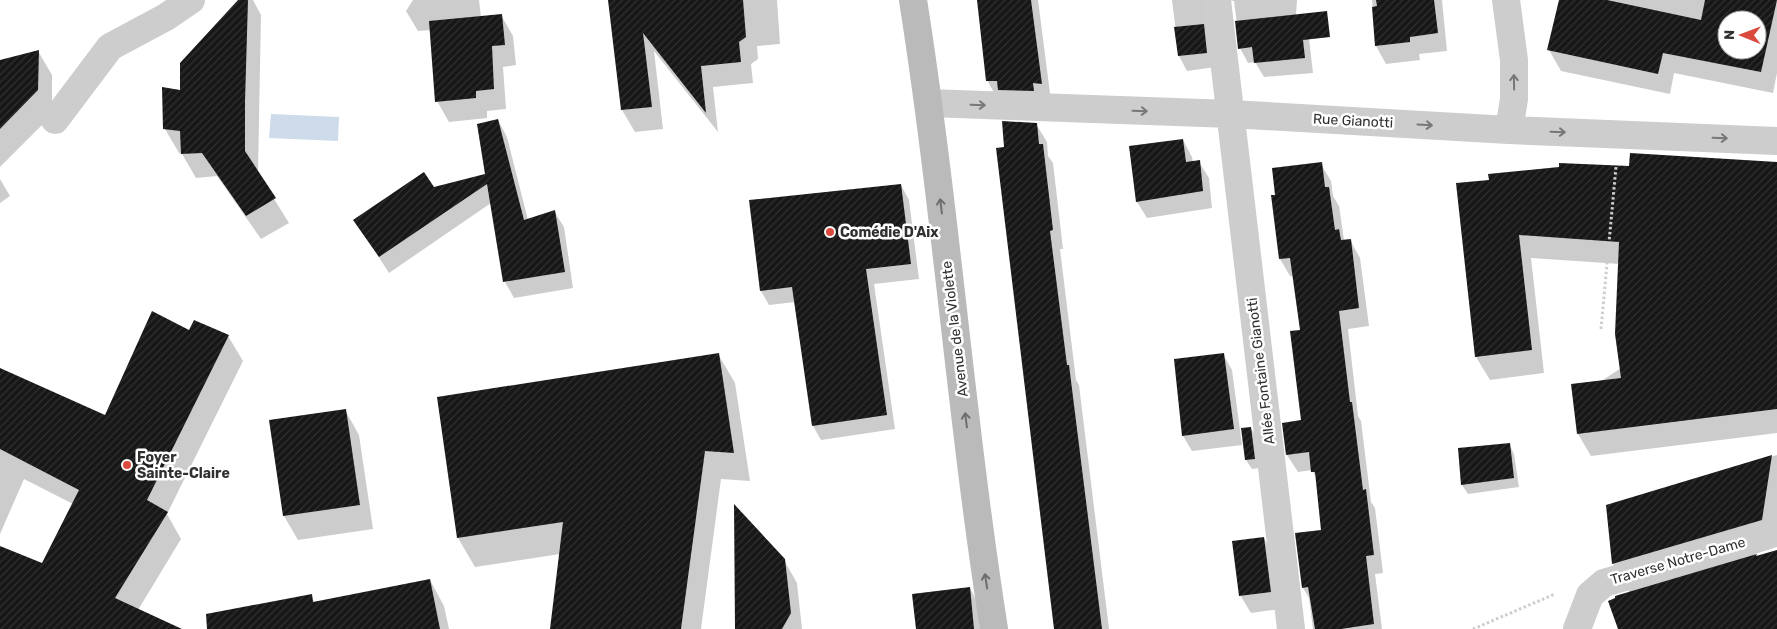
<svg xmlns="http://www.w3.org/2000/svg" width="1777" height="629" viewBox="0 0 1777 629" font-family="Rubik,sans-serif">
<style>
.water{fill:#cddbeb}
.shadow{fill:#0003;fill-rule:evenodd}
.building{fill:url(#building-hatch);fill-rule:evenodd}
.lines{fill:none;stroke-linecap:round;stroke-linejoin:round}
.path{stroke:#cdcdcd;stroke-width:3;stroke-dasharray:2.5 2.5;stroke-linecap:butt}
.street{stroke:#cdcdcd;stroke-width:28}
.secondary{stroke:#bababa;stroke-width:28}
.oneway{stroke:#777}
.oneway2{stroke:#6e6e6e}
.poi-dot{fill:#db4a3f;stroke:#fff;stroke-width:2}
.labels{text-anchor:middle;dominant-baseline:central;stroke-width:5;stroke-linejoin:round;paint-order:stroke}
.street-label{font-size:14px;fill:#303030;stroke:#fff}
.poi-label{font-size:14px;font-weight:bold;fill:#303030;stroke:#fff;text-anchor:start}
</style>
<defs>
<pattern id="building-hatch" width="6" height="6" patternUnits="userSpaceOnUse" patternTransform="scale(1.25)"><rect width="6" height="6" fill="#171717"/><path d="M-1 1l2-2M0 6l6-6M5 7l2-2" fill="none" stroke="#303030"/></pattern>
</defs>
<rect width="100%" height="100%" fill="#fff"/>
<path class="water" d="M271 114 339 117 338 141 269 138Z"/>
<path class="shadow" d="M240 0H253L261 15 258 173 289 223 261 239 217 176 196 178 182 154 179 153 165 129 181 91Z
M413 0H479L481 17 501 15 513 36 516 65 503 67 506 109 487 111V118L449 122 437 101 431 30 418 31 406 11Z
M609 0H777L780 44 757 46 758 59 751 64 753 83 713 87 718 132 654 51 663 129 635 132 622 110Z
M978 0H1038L1051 101 997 98 987 80Z
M1172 0H1223L1215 67 1187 71 1179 56Z
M1229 0H1297L1296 15 1308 30 1313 73 1264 77 1255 62 1248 63 1240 48 1234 1Z
M1372 0H1442L1447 51 1419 54 1420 60 1386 64 1376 46Z
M1560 0H1777V73L1773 93 1674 73 1670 94 1561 71 1549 50ZM1727 20H1757V50H1727Z
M38 51 52 75V115L0 167V67Z
M498 120 507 137 528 220 554 211 564 227 573 288 514 298 505 282 491 203 389 273 355 220 434 188 486 174Z
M1036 124 1047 142 1048 156 1053 163 1063 249H1060L1076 380 1079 385 1109 629H1055L1006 148Z
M1183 140 1192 157 1193 162H1199L1209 178 1212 208 1147 218 1137 202Z
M1777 163V433L1591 456 1578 434 1600 382 1621 368 1620 264 1531 258 1544 373 1490 380 1476 357 1457 185 1630 167Z
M1321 164 1331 181 1333 196 1339 206 1344 240H1350L1360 258 1369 326 1348 329 1358 416 1361 421 1371 502 1375 508 1383 573 1375 574 1382 629H1313L1309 598 1303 588 1322 531 1317 479 1312 470 1298 472 1287 455 1303 422 1301 331 1294 276H1290L1280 259 1276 196Z
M0 179 10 196 0 203Z
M901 185 909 200 919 279 874 284 895 429 821 440 813 426 795 302 769 305 761 291Z
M189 332 228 336 243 361 167 514 181 539 138 610 179 629H0V547L43 565 73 504 24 479 0 534V369L106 417Z
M718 354 735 383 750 481 721 479 701 629H551L560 554 475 567 458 538 438 398Z
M1223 354 1232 370 1242 445 1192 451 1183 436Z
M345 410 359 435 373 529 298 540 284 516Z
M1251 428 1256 437 1260 468 1252 469 1246 460 1242 429Z
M1509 444 1514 454 1519 487 1468 494 1462 485Z
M1777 455V547L1755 554 1757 557 1777 553V629H1619L1630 593 1613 564 1608 505Z
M1264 538 1274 556 1280 609 1251 613 1240 595Z
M784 560 797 583 802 629H736Z
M430 580 444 606 449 629H231L311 596 315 603Z
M970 588 977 602 980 629H917Z"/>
<path class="building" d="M238 0H248L245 101V151L276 198 246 216 202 153 181 154 180 131 163 129 162 87 180 90V63Z
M608 0H743L746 37 739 42 741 62 701 66 706 113 643 33 652 107 621 110Z
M977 0H1031L1042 84 1033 83 1034 91 998 90 997 81H986Z
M1376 0H1434L1438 33 1410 37V42L1375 46 1372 7 1377 6Z
M1559 0H1607L1701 20 1705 0H1777L1761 72 1663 53 1658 74 1547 50ZM1727 20H1757V50H1727Z
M1327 11 1330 37 1303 40 1305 58 1254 63 1252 47 1238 49 1235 21Z
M502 14 505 45 492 46 494 89 476 91V98L435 102 429 21Z
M1204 24 1207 53 1178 56 1174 27Z
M39 50 38 90 0 129V60Z
M498 119 524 220 555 210 565 272 503 282 487 184 379 257 353 220 424 172 434 187 485 174 477 124Z
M1002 121 1037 123 1039 144H1043L1053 230 1050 231 1067 365H1069L1102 629H1054L996 148 1004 147Z
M1183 139 1186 162 1200 160 1203 191 1136 202 1129 146Z
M1630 153 1777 162V409L1577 434 1571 384 1621 378 1615 334 1619 242 1519 235 1532 350 1475 357 1456 183 1489 180 1488 174 1559 167V163L1629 166Z
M1322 162 1325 187H1329L1335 230 1339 229 1341 240 1351 239 1359 308 1339 311 1350 402H1352L1363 490 1366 489 1374 555 1366 556 1374 624 1341 629H1315L1308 587 1302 588 1295 533 1321 530 1315 472H1311L1309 452 1286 455 1282 423 1301 420 1290 331 1300 330 1290 258 1279 259 1271 195H1275L1272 168Z
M901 184 911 264 866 269 887 415 812 426 792 287 760 291 749 200Z
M152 311 189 330 194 320 229 335 147 500 168 512 115 598 182 629H0V546L42 563 79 490 0 449V368L105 415Z
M719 353 734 453 705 451 681 629H550L563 522 457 538 437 397Z
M1224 353 1234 429 1182 436 1174 359Z
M346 409 360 505 283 516 269 420Z
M1251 427 1255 459 1245 460 1241 428Z
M1510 443 1514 478 1461 485 1458 448Z
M1772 455 1762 520 1612 564 1606 505Z
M734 504 785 559 791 613 782 629H735Z
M1264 537 1271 592 1239 596 1232 541Z
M1777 550V629H1618L1608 601 1615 598V596L1757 554 1756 556Z
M430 579 440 629H207L206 614 312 594 313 602Z
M970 587 974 629H916L912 594Z"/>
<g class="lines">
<path class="path" d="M1601 329 1616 167
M1473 629 1555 594"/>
<path class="street" d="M1217 0 1291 629
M1506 0 1514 60V99L1509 130
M929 103 1231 114 1509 130 1777 141
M55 120 110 47 166 17 191 0
M1577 629 1590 595 1604 583 1777 532"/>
<path class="secondary" d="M913 0C946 209 961 420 994 629"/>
</g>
<defs><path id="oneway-shaft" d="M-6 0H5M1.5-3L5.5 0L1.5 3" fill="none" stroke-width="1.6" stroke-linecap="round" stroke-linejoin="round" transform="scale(1.25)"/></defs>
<g class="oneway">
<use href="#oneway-shaft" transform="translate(1514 82) rotate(-91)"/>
<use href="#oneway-shaft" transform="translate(978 105) rotate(2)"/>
<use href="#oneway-shaft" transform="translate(1140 111) rotate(2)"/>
<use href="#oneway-shaft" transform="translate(1425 125) rotate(3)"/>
<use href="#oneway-shaft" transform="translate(1558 132) rotate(2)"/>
<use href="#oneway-shaft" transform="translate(1720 138) rotate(2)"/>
</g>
<g class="oneway2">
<use href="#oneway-shaft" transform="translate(941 206) rotate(-97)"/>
<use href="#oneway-shaft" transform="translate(966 420) rotate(-97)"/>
<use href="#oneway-shaft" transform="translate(986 581) rotate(-99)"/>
</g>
<g class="poi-dot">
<circle cx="830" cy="232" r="5"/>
<circle cx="127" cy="465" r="5"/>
</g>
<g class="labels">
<g class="street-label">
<text transform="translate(1353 121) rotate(3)">Rue Gianotti</text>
<text transform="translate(955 329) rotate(-97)">Avenue de la Violette</text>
<text transform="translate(1261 371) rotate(-97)">Allée Fontaine Gianotti</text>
<text transform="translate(1678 561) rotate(-16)">Traverse Notre-Dame</text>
</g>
<g class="poi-label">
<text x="840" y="232">Comédie D'Aix</text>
<text x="137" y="457">Foyer<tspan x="137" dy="16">Sainte-Claire</tspan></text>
</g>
</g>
<g transform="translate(1742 35) rotate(271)"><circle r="24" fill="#ffffff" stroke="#acacac"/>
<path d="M0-4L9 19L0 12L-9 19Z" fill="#db4a3f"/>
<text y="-8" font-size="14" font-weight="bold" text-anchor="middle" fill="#303030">N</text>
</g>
</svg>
